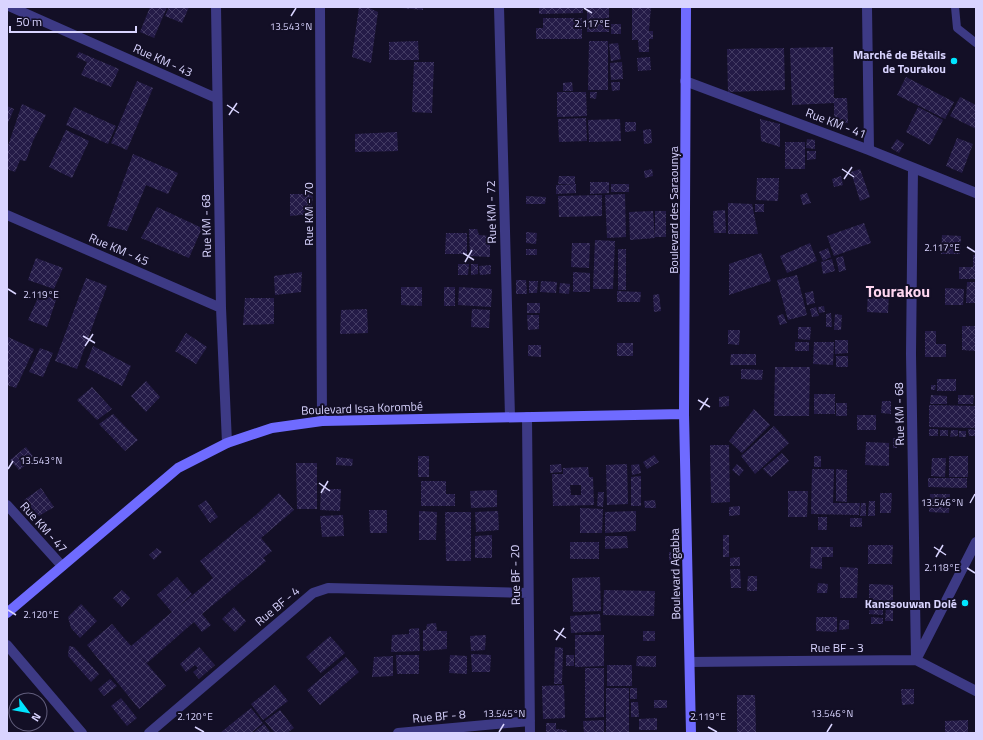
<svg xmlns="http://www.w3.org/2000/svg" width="983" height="740" viewBox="0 0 983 740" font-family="'Titillium Web',sans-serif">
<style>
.building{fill:url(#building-cross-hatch);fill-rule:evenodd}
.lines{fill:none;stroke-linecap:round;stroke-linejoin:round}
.lane{stroke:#3d3a85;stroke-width:8}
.street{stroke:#3d3a85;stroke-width:10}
.secondary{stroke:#6f6bff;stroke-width:10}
.ticks{fill:none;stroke:#d9d4ff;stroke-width:1.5}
.poi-dot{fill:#00e5ff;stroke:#130f26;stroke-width:1.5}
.labels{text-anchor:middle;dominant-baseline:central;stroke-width:4;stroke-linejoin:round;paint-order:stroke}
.poi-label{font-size:12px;font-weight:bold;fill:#d9d4ff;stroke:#130f26;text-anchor:end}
.street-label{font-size:12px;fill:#d9d4ff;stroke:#130f26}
.district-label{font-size:16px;font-weight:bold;fill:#ffd6f0;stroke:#130f26}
.ticks-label{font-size:10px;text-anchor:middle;fill:#d9d4ff;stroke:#130f26;stroke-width:4;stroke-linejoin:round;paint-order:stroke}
</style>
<defs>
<pattern id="building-cross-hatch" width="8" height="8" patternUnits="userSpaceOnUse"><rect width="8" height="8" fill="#241b47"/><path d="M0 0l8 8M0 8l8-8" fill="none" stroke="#433b63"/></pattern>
</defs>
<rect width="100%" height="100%" fill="#130f26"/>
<path class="building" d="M150 7H167L154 38 140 32Z
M169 7H189L182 23 165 16Z
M359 7H367L378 12 371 63 352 57Z
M400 7H423V10L400 8Z
M539 7H583V13L539 14Z
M587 7H609V32H587Z
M632 7H651L649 31H653V39H649V52H639L638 40H632Z
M543 18H582V39H536V28H543Z
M611 24H621V34H611Z
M418 41 419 60H389V42Z
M589 41H608V90H588Z
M618 43 621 59 611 61 609 44Z
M833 47 834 98H847L848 123H834V103L792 105 790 48Z
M784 48 785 90 728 92 727 49Z
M79 52 119 69 111 87 81 75 87 62 76 57Z
M650 57 651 70 638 71 637 58Z
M414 62H434L432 113 412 112Z
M622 62 623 79 611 80 610 63Z
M906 77 954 102 945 119 897 95Z
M137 81 153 88 127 150 111 143Z
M572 82 573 91H563V83Z
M611 82H620V90L612 91Z
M557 92H586L587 116 557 117Z
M590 92H597L596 99 590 98Z
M960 97 976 105V129L950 116Z
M22 104 46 115 33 141 26 161 20 160 15 172 7 169V149Z
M7 106 14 109 7 125Z
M74 107 116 126 108 144 66 125Z
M918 107 943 120 930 145 906 132Z
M586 118 587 141 559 142 558 119Z
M620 119 621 141 589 142 588 120Z
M760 119 780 124V147L761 141Z
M625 122H636V131L625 132Z
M651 129 652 143 644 144 643 130Z
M66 130 89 141 72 178 49 167Z
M397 132 398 151 355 152V134Z
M957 138 973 144 962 173 946 166Z
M807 139 815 140V149L806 148Z
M897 139 904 144 899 153 891 148Z
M785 142H805V169H785Z
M807 151H816V159L807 160Z
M133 154 178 173 168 194 146 185 127 231 107 226Z
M652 169 653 176 645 178 644 171Z
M860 169 870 197 860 201 851 172Z
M559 176H575V184H558Z
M841 176 843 185 834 187 832 179Z
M757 178H779L778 201 756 200Z
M590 182H609V193L590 194Z
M576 184V193L556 194V185Z
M611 184H629V192H611Z
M807 193 811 203 803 205 800 195Z
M290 194H313L311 214 290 216Z
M625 194 626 237 607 238 605 195Z
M602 195V216L559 217 558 196Z
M526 196 546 197 545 204H526Z
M728 203 752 204 758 234H728Z
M755 204H764V212H755Z
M157 207 202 228 189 258 141 238Z
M725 210 726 233H714L713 211Z
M653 211 655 238 630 240 629 212Z
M655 211H666V237H655Z
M864 223 871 243 834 256 827 236Z
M469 229H477L479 235 490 236V257L470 256Z
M526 232 537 233 536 244 526 243Z
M446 233H467V254H445Z
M942 235 961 236 960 254H941Z
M595 240 615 241 613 289H593Z
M572 243H590L589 268 571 267Z
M810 243 817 261 787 273 780 256Z
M828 248 831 257 823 261 819 252Z
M526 249H537V255H526Z
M618 249H626V290H618Z
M761 253 771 281 729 295V264Z
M973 255H976V279H959V267H973Z
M843 256 846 270 839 272 836 258Z
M36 258 63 268 54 289 28 280Z
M832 259 835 271 823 274 821 262Z
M458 264H469L468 275H458Z
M471 264H478V274L471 275Z
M491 265V274L480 275 479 266Z
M302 272 301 292 275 295 274 276Z
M573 272 590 273V292H573Z
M797 275 807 315 788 320 777 280Z
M86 278 107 286 77 369 55 361Z
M516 280H526L527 294H516Z
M529 281H538L537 293H529Z
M541 281 557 282 556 293 540 292Z
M967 282H976V303H966Z
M560 283 570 284 569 294 559 293Z
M401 287H422V306L401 305Z
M444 287H455V306H444Z
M459 287 492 289 491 307 458 305Z
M945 288 964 289 963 305H945Z
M617 291 641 292 640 302H617Z
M813 291 815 303 807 305 805 293Z
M868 292H889L888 313 867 312Z
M40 293 56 300 47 327 28 320Z
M659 294 661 311 654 312 653 295Z
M245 298H274V324L243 325Z
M527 303H540V313H527Z
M824 306 825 312 819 313 818 307Z
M816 307 819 316 812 317 810 309Z
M367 309 368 333 340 334 341 310Z
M472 309 490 310 489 328 471 327Z
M831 313 832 327H826V314Z
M783 314 787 323 780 325 777 316Z
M835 314 842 315 841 330H834Z
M527 315H539V329L528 330Z
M962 326H976V351L962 350Z
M798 327H811L810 340 798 339Z
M728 330H740L739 345 728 344Z
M925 331H936V344H946V357H925Z
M186 333 207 347 196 364 175 351Z
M8 337 34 349 16 388 7 385Z
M835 340H848V353L835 354Z
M795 342H809V351H795Z
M814 342H834L833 365 813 364Z
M617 343H633V356H617Z
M528 345H541V357L528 356Z
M93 346 131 366 122 386 85 367Z
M40 348 53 353 43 377 29 372Z
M731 354H756V365H730Z
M836 356H848V367H836Z
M775 367H810L809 416H774Z
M741 369 763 370 762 380 741 379Z
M937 379H956V391H937Z
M146 381 160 397 146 412 131 396Z
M931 385H936L935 390H931Z
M92 387 112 409 97 420 77 400Z
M814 394H835V414H814Z
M931 395 947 396V404H930Z
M958 395H974L973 404H958Z
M729 396V406L719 407V397Z
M882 401H891V414L881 413Z
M836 403H847V416H836Z
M929 405 976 406V428L929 427Z
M754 409 770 425 742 453 729 441Z
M113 414 138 440 125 451 99 424Z
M857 415H876V430H857Z
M774 426 789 443 755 474 741 456Z
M929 429H938V436H929Z
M968 429 976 430V436H969Z
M940 430H948V436H940Z
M951 430H958V436L950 437Z
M959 431H966V437H959Z
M893 438H897V448H893Z
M866 442 889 443V466L865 465Z
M710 445H729L730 502 711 503Z
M26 447 35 459 19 470 10 460Z
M782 453 789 461 771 477 763 469Z
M654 455 659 462 647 469 643 462Z
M418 456H429V477H418Z
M814 456H821V467H814Z
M949 456H968V477H949Z
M336 457 353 459 352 466 336 465Z
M932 458H946L945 477 931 476Z
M296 463H317V509H297Z
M561 464 562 472 550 473V465Z
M627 464 628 504 607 505 606 465Z
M639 464 641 473 632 475 631 465Z
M737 464 744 470 739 476 732 470Z
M588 467 589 477H593L594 505 553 506 552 474H563V468ZM570 485H581V495H571Z
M812 469H834L833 503H860L859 515 811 514Z
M836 469 847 470V502L836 501Z
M641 476V506H631V477Z
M928 478H967V488L928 487Z
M421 481H446V494H455V506H421Z
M41 488 54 507 39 516 24 500Z
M321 489H341L340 511 320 510Z
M497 490V507L471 508 470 491Z
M788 491H808L807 517H788Z
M598 492H604L603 507 597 506Z
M279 493 294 510 261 538 272 551 263 558 266 561 202 614 211 625 202 632 194 622 147 663 137 652 166 686 139 709 87 645 112 624 131 646 172 612 157 595 177 577 192 594 178 607 213 578 200 561 257 514Z
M880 493H892L891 513H880Z
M930 494H950L949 513 929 512Z
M206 500 218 517 210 523 198 506Z
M655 500 656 508H645L644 501Z
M869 501H875V516H868Z
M861 503H866V516H860Z
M740 506V515L729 516V507Z
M580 508 603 509 602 533H580Z
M369 510H387V533H370Z
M419 511 437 512 436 540H419Z
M498 511 499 530 476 532 475 512Z
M636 511V531L605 533V512Z
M445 512H471V561H446Z
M343 515 344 536 322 537 320 516Z
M818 517H827V530H818Z
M850 518H862V527H850Z
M492 535V558H475V536Z
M723 535H729V557H723Z
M605 536H627L628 548 605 549Z
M570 542H599V559H570Z
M868 545H893L892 564H868Z
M811 547H833V557H822V569L810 568Z
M157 548 162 552 154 560 149 555Z
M669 552H673L672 562H669Z
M740 557V566H730V558Z
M840 567 858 568 857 598H840Z
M730 569H740L741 588H731Z
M748 576H757V591H747Z
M600 577 601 611 573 612 572 578Z
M818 583 828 584 827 593H817Z
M869 584 893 585V606H869Z
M122 590 130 598 122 607 113 598Z
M604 590 655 591 654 616 603 615Z
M81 604 97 621 80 638 71 628 68 617Z
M234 607 246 621 235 632 222 619Z
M870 607 883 608V615L869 614Z
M886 608H893V621H885Z
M600 614 601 631 571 633 570 616Z
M816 617H837V632L816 631Z
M871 617 883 618V624H871Z
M840 620H849V629L839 630Z
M436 623 437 631H447V649L423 651V630H426L427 624Z
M419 628 420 651 391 652 392 635 409 634V629Z
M643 631H655V641H643Z
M486 635 485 650 471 651 470 636Z
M575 635H604V666L575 667Z
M330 636 345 653 321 673 306 657Z
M69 646 74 647 99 674 91 682 68 656Z
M199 647 215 665 199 679 193 672 198 668 195 665 186 672 180 664Z
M555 647 563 648 562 684H554Z
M471 654 491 655 490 672H472Z
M396 655H419V674H397Z
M450 655 467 656V674L449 673Z
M566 655H574V666H566Z
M393 656V676L372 677 374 657Z
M637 656H656V667L636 666Z
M346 657 359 672 320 705 307 690Z
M607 665H632V686H607Z
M585 668H604V717L585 718Z
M110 679 117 686 104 696 98 689Z
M275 685 288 701 263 720 251 704Z
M564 685 565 718 543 719 542 686Z
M606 688H629V733H606Z
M630 688H637V699H630Z
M901 689H914V704L902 705Z
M737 695H755L756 733H737Z
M121 698 137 718 127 726 111 706Z
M654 700H667V708H654Z
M631 702H638L639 717H631Z
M251 708 263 723 251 733H220Z
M280 710 294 728 287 733H275L265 721Z
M657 718V730H639V719Z
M604 720V733H584L583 721Z
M968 720V733H945V721Z
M546 723H556V729L567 730V733H546Z
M264 724 271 733H253Z"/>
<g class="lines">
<path class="lane" d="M955 7 957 28 976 43"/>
<path class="street" d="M11 7 216 98
M216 7 221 308 227 443
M320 7 322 421
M499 7 510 417
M867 7 869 150
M685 81 869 150 976 193
M913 168 911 354 916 660
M7 215 221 308
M527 417 530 733
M7 505 62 566
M7 645 82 733
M917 658 976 542
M690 662 916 660 976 691
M149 733 313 593 328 588 528 593
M398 733 530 721"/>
<path class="secondary" d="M686 7 684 414 691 733
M7 613 178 468 227 443 272 428 322 421 684 414"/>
</g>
<path class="ticks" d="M584 8 592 13M291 16 296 8M227 105 239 113M229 115 237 103M842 169 854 177M844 179 852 167M967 247 975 252M463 253 474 260M465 262 472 250M8 289 16 294M83 336 95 343M85 346 93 334M698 400 710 407M700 410 708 398M8 469 13 461M319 483 330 491M321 493 328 481M970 503 975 494M934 547 946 555M936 557 943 545M967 568 975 573M8 610 16 615M554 630 566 638M556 640 564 628M195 727 204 732M708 727 717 732M499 732 504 724M827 732 832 724"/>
<g class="poi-dot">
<circle cx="954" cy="61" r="4"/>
<circle cx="965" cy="603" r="4"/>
</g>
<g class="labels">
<g class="poi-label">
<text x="946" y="54">Marché de Bétails<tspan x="946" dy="14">de Tourakou</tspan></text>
<text x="957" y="603">Kanssouwan Dolé</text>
</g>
<g class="street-label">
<text transform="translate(163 60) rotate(24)">Rue KM - 43</text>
<text transform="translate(836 123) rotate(21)">Rue KM - 41</text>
<text transform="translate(673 210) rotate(-90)">Boulevard des Saraounya</text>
<text transform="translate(491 212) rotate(-91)">Rue KM - 72</text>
<text transform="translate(308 214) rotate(-90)">Rue KM - 70</text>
<text transform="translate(206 226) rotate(-91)">Rue KM - 68</text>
<text transform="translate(119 249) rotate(23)">Rue KM - 45</text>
<text transform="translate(362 408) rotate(-2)">Boulevard Issa Korombé</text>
<text transform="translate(899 414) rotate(-91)">Rue KM - 68</text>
<text transform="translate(44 527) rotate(48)">Rue KM - 47</text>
<text transform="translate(675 574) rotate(-91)">Boulevard Agabba</text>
<text transform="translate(515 575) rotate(-91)">Rue BF - 20</text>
<text transform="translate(277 606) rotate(-40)">Rue BF - 4</text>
<text x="837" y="647">Rue BF - 3</text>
<text transform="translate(439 716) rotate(-5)">Rue BF - 8</text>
</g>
<g class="district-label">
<text x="898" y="291">Tourakou</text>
</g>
</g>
<g class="ticks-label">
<text x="592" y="27">2.117°E</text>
<text x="291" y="30">13.543°N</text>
<text x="942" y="251">2.117°E</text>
<text x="41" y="298">2.119°E</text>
<text x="41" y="464">13.543°N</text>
<text x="942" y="506">13.546°N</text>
<text x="942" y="571">2.118°E</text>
<text x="41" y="618">2.120°E</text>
<text x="504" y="717">13.545°N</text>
<text x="832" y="717">13.546°N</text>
<text x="195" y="720">2.120°E</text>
<text x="708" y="720">2.119°E</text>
</g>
<rect width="983" height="740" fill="none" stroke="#d9d4ff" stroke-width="16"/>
<g transform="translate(28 712) rotate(122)"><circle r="19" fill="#130f26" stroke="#625e7d"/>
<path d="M0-3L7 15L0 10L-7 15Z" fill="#00e5ff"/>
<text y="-6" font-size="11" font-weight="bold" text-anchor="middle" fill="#d9d4ff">N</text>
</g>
<path d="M10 26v6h126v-6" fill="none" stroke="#d9d4ff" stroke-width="2"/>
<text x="16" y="26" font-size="12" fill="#d9d4ff" stroke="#130f26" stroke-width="3" paint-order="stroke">50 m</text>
</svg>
